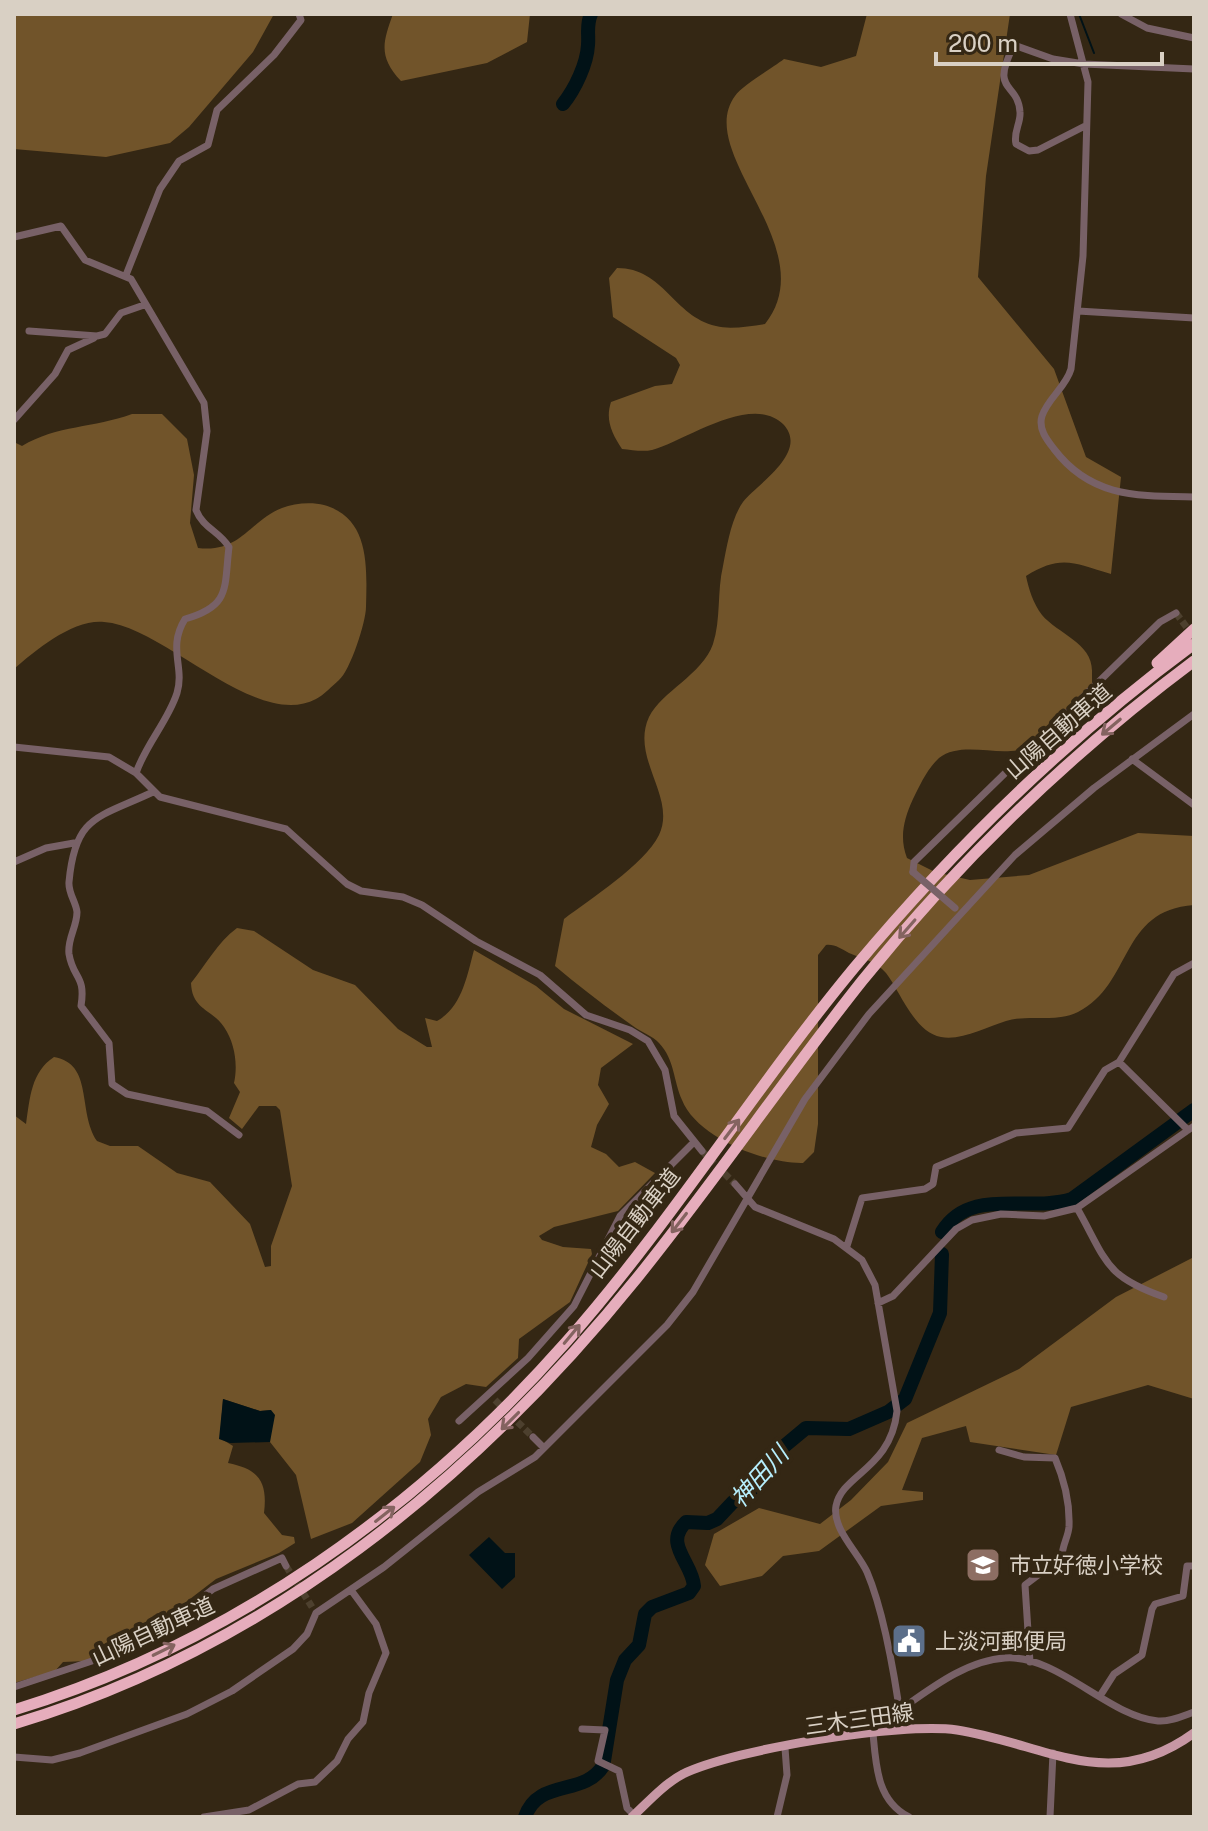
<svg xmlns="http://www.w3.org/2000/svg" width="1208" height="1831" viewBox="0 0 1208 1831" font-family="'Public Sans','Noto Sans JP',sans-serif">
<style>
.forest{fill:#71542a}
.water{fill:#011217}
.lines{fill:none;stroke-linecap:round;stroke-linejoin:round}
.stream{stroke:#011217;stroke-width:2}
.river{stroke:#011217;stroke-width:14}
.minor-tunnel{stroke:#4d402e;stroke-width:7;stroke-dasharray:7 3.5;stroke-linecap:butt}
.minor{stroke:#786167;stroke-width:7}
.major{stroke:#c797a4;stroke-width:9}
.highway{stroke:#e6adbc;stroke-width:11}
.minor-bridge{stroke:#786167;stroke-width:7}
.oneway{stroke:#846360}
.labels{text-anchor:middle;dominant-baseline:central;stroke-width:8;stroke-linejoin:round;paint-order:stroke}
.street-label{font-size:22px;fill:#d9d0c4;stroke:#342714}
.poi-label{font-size:22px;fill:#d9d0c4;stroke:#342714;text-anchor:start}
.water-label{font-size:24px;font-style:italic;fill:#b6eefc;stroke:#342714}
</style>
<rect width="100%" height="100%" fill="#342714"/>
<path class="forest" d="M14 14H274L253 52 189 127 170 143 106 157 14 149Z
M393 14H530L527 42 487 63 401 81C379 57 382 44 393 14Z
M867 14H1010L986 176 978 277 1054 369 1086 457 1121 477 1111 574C1074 563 1061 554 1026 576 1029 590 1033 603 1042 615 1058 634 1093 643 1092 672 1092 685 1093 703 1086 714 1072 737 1036 749 1011 751 989 753 958 743 939 758 927 769 920 785 913 799 904 819 899 837 907 858L935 872 970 880 1029 875 1138 833 1194 836V905C1119 910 1133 984 1078 1012 1057 1023 1028 1014 1006 1021 987 1027 961 1041 941 1037 914 1032 900 991 886 973 876 961 862 959 849 953 841 949 835 944 826 945L818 955V1124L814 1152 803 1163C766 1164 697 1138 682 1100 673 1080 675 1060 659 1043 653 1036 641 1032 633 1026 606 1007 580 987 555 966L564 919C590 899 644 865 659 835 677 797 630 758 649 717 662 691 702 675 713 644 721 620 717 591 723 566 727 546 731 519 743 502 757 484 810 452 783 424 751 393 685 441 652 450 643 452 632 450 622 449 612 434 605 420 611 402L655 386 672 384 680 365 676 358 613 317 609 278 617 268C664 268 673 316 716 326 730 330 750 326 765 324 825 248 693 153 735 96 743 85 771 69 784 59L821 67 856 56Z
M132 414H162L187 439 194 475 190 523 198 548C241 553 249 521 282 508 294 503 312 502 324 505 370 518 367 567 366 607 366 622 350 671 339 680 332 686 324 695 316 699 256 731 164 626 104 622 73 619 36 650 14 669V442L22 446C57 425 94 428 132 414Z
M237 928 254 931 313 970 355 985 398 1029 427 1047H432L425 1018 437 1021C462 1007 467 976 474 950L536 986 564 1009 633 1044 601 1068 598 1085 609 1104 597 1125 591 1147 606 1154 619 1167 635 1162 655 1173 618 1211 554 1227 539 1236 542 1240 563 1247 591 1249 592 1254 570 1302 519 1339 518 1358 486 1387 466 1384 441 1397 428 1419 431 1435 420 1462 352 1523 311 1539 296 1475 270 1442 271 1410 260 1411 223 1399 220 1438 233 1446 228 1463C258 1469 268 1481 264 1513L282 1535 294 1537 295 1543 279 1553 216 1579 138 1639 86 1661 63 1662 55 1671 14 1683V1115L26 1124C30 1098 31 1072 54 1057 94 1064 77 1111 97 1141L110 1146H138L177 1173 210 1182 250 1224 265 1267 271 1266V1246L292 1186 280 1110 276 1106H259L242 1129 229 1118 240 1092 234 1083C238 1065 235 1043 224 1027 212 1009 192 1010 191 983 207 963 217 943 237 928Z
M1194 1257V1399L1148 1385 1071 1407 1056 1455 970 1442 966 1426 922 1438 902 1490 923 1492V1500L881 1506 819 1551 783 1556 762 1576 720 1586 705 1565 714 1534 759 1508 820 1524 851 1500 888 1462 907 1423 1019 1369 1116 1297Z"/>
<path class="water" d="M223 1399 260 1411 271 1410 275 1415 270 1442 230 1443 219 1439Z
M489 1537 505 1553H515V1577L502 1589 469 1555Z"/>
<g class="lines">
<path class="stream" d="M1079 14 1094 53"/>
<path class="river" d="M563 104C575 89 587 64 588 45 589 34 586 25 591 14
M942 1232C970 1186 1029 1213 1072 1199L1194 1110
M604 1761 617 1680 625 1660 639 1645 645 1614 652 1607 689 1593 694 1586C692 1562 663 1544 686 1522L708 1523 717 1519 733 1502 752 1489 765 1462 806 1428 849 1429 888 1412 905 1399 940 1313 942 1254
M525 1817C538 1778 584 1797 603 1766"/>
<path class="minor-tunnel" d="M1176 613 1194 637
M702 1151 735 1184
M495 1400 533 1437
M286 1566 312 1607"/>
<path class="minor" d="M1070 14 1088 82 1083 256 1071 369C1066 387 1048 398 1042 416 1038 429 1047 440 1054 449 1091 498 1138 496 1194 497
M1121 14 1147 28 1194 38
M1085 126 1038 150 1029 151 1016 144C1013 132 1021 123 1020 112 1018 81 989 94 1014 45L1053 59 1084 64 1194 69
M14 237 61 226 85 260 131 279 204 403 207 431 196 510C203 528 219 531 229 547 224 588 231 606 185 619 167 648 185 667 177 693 168 721 146 744 136 773
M126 275 160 189 179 161 208 145 217 110 274 55 301 20 299 14
M1078 311 1194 318
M29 331 97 336 105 334 121 313 144 305
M14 420 55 374 68 350 94 338
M14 747 109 757 136 773 160 797 286 829 347 884 361 891 403 897 422 905 476 941 540 975 586 1015 630 1030 648 1041 665 1070 674 1116 702 1151
M1132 759 1194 805
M153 792C98 818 75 815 69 882 68 893 76 902 77 912 77 927 67 939 69 954 73 979 86 975 81 1006L109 1043 112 1084 127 1094 207 1111 239 1135
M14 862 46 848 74 843
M913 872 914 862 1160 622 1176 613
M1119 1062 1188 1130
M735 1184 755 1207 834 1239 862 1260 875 1285 897 1411C891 1469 842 1474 836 1506 832 1529 858 1552 867 1572 884 1612 896 1684 902 1728
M1077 1208C1107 1261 1104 1276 1164 1297
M847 1246 862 1198 925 1189 933 1184 936 1167 1016 1133 1068 1128 1105 1070 1119 1062 1174 974 1194 963
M878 1303 893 1296 956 1229 972 1220 1001 1214 1044 1216 1077 1208 1194 1126
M459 1421 528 1358 574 1306 620 1216 693 1143
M533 1437 544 1448
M999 1450 1024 1457 1055 1458C1064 1479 1070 1503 1069 1527 1068 1538 1062 1545 1062 1557L1025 1585 1030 1662
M14 1687 125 1650 160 1631 213 1589 282 1558 286 1566
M1100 1696 1114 1674 1142 1655 1152 1609 1155 1604 1183 1596 1187 1566H1194
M900 1710C930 1689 967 1660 1005 1658 1057 1654 1109 1717 1158 1721 1170 1722 1183 1716 1194 1712
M582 1729 605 1730 598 1761 619 1771 627 1808 634 1815
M873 1733C876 1766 877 1801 909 1817
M14 1757 52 1760 80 1753 187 1714 232 1691 293 1649 307 1634 316 1613 384 1567 478 1492 535 1457 667 1325 693 1292 805 1099 869 1014 1015 855 1094 788 1194 714
M204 1817 249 1810 298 1784 315 1782 337 1761 348 1739 363 1722 369 1693 386 1653 376 1624 351 1590
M777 1817 787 1775 785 1748
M1050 1817 1053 1753"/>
<path class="major" d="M632 1817C648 1802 664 1784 683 1774 735 1749 900 1722 957 1730 1047 1744 1109 1795 1194 1733"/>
<path class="highway" d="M1157 663 1194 629
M14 1710C230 1644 419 1509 567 1341 671 1223 754 1089 854 968 955 847 1068 737 1194 644
M14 1724C266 1649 474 1480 637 1278 715 1181 785 1078 862 981 959 861 1071 753 1194 661"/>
<path class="minor-bridge" d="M913 872 955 908"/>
</g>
<defs><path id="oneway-shaft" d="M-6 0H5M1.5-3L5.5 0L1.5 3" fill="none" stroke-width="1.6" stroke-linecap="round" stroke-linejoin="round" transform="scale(2)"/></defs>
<g class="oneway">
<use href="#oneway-shaft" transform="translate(1111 727) rotate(140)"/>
<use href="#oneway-shaft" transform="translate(907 929) rotate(131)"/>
<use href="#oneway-shaft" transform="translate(732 1129) rotate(-53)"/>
<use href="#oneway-shaft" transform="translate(679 1223) rotate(128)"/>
<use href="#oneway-shaft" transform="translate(572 1334) rotate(-50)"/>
<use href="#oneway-shaft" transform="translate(510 1421) rotate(135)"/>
<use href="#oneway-shaft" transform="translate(385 1514) rotate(-38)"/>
<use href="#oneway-shaft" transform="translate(164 1650) rotate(-26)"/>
</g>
<defs>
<symbol id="school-square" viewBox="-11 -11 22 22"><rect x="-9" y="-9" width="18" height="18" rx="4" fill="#8d6e63" stroke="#342714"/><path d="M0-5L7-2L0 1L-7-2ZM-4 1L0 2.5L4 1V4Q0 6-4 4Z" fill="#fff"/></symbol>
<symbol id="civic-square" viewBox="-11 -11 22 22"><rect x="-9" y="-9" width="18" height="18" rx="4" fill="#5c6f8a" stroke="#342714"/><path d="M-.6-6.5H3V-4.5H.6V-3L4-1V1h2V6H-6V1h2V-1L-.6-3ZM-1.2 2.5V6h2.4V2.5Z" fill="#fff"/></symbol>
</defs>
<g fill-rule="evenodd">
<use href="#school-square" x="963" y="1545" width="40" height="40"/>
<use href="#civic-square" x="889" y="1621" width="40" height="40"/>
</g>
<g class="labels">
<g class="street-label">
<text transform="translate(1058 731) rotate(-41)">山陽自動車道</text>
<text transform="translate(634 1223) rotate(-52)">山陽自動車道</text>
<text transform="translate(153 1631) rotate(-25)">山陽自動車道</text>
<text transform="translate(859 1719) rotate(-8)">三木三田線</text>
</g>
<g class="poi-label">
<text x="1009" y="1565">市立好徳小学校</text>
<text x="935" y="1641">上淡河郵便局</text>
</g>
<g class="water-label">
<text transform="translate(759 1476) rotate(-48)">神田川</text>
</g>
</g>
<rect width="1208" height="1831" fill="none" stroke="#d9d0c4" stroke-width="32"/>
<path d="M936 52v12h226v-12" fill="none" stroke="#d9d0c4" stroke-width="4"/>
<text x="948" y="52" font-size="24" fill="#d9d0c4" stroke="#342714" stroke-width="6" paint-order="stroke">200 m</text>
</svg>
